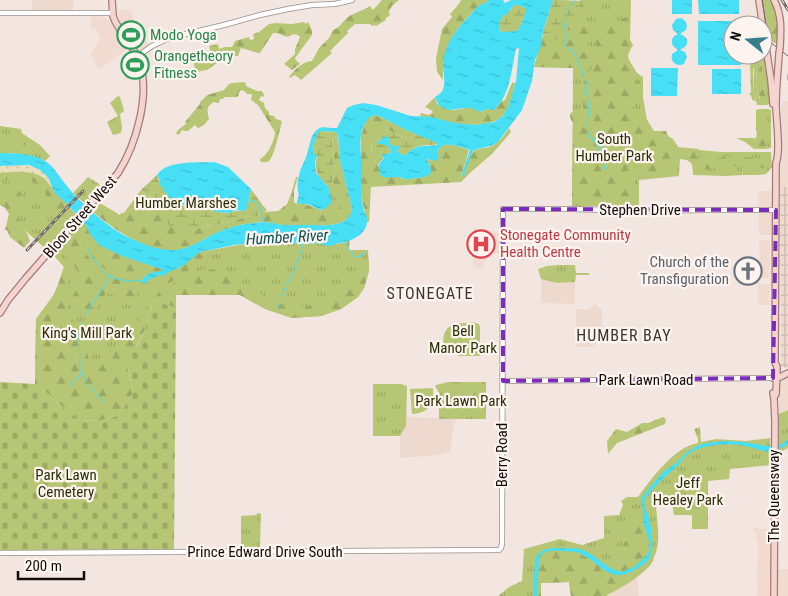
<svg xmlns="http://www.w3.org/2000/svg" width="788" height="596" font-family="'Roboto Condensed',sans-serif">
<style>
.commercial{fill:#f1dacf}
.industrial{fill:url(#industrial-grid)}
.built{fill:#edd9ce}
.grass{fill:url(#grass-tufts)}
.forest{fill:url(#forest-firs)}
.wetland{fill:url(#wetland-marsh)}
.sand{fill:url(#sand-dots)}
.cemetery{fill:url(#cemetery-stones)}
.garden{fill:#b7c675}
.water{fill:url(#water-ripples);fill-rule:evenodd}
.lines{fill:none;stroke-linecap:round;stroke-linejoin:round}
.stream{stroke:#46dff6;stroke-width:1}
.secondary-casing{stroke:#988d87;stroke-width:6}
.primary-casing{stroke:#a17c77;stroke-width:8}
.secondary{stroke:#fff;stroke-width:4.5}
.primary{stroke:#f5d4d0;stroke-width:5.5}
.tram{stroke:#746c68;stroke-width:1}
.rail-casing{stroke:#746c68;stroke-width:3}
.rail{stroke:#fef4ef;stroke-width:1;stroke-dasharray:4;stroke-linecap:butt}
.primary-bridge-casing{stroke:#a17c77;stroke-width:8;stroke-linecap:butt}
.primary-bridge{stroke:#f5d4d0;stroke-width:5.5}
.marked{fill:none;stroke:#7b2cbf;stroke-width:4;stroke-dasharray:10 6;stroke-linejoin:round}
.labels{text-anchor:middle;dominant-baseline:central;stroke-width:4.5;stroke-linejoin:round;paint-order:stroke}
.leisure-label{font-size:15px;fill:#27864d;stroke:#fef4ef;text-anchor:start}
.park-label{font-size:15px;fill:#2a3005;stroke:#fef4ef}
.street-label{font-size:15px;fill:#110d0b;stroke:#fef4ef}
.health-label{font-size:15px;fill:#be3a42;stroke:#fef4ef;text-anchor:start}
.worship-label{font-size:15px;fill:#5b616d;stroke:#fef4ef;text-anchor:end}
.water-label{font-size:16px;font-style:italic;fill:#0e5059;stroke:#fef4ef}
.neighbourhood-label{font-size:16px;letter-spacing:1px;fill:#3d342f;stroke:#fef4ef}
</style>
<defs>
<pattern id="industrial-grid" width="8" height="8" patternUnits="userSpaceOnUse" patternTransform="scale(1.25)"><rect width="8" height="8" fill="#edd9ce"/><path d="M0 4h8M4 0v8" fill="none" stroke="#cab9b0"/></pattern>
<pattern id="grass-tufts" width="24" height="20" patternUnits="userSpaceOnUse" patternTransform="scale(1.25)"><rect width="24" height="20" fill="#b7c675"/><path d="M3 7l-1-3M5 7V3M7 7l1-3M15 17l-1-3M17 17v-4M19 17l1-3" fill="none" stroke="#9ca964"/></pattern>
<pattern id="forest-firs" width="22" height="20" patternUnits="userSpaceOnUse" patternTransform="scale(1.25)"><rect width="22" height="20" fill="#b7c675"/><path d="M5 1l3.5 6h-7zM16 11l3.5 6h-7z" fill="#9ca964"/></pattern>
<pattern id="wetland-marsh" width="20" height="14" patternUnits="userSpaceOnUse" patternTransform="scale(1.25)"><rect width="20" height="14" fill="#b7c675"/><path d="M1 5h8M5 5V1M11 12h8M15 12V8" fill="none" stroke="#9ca964"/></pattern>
<pattern id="sand-dots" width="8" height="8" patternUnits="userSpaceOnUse" patternTransform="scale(1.25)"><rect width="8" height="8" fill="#e9e0bb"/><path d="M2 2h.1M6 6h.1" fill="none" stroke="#c7bf9f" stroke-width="1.8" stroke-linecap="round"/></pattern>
<pattern id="cemetery-stones" width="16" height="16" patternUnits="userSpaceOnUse" patternTransform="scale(1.25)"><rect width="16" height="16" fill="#b7c675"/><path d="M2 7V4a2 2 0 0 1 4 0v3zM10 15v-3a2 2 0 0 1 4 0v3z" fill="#9ca964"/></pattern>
<pattern id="water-ripples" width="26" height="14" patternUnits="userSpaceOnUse" patternTransform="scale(1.25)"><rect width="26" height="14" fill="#46dff6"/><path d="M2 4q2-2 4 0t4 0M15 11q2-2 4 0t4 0" fill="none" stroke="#3cbed2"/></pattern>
</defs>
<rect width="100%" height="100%" fill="#f3e6e0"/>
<g class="commercial">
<path d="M117,10H131L132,16L135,23L143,34L142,35L149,45L140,51L120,22Z"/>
<path d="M100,16L111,22L128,48L99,69L94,62L95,60L90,55L100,39L96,29H91V17Z"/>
<path d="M784,101H788V187H780L781,103Z"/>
<path d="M758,191H772V235H759Z"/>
<path d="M488,231L499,232V253L492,254L488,256L482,269L473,266L474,237L475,234L477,232Z"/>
<path d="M759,240H770V277L767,278H760Z"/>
<path d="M758,282H760L761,284H770L769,305H758Z"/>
<path d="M788,377V410L779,414V382Z"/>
<path d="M753,528H758V529H771V596H757L758,541H756V533H753Z"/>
<rect x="778" y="569" width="10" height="27"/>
</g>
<path class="industrial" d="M780,187H788V368L781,367Z"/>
<g class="built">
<rect x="32" y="0" width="41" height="10"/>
<path d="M541,279L557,283L575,282V304L541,303Z"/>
<path d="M595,304L602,310V333L600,338L592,347H576V309H589Z"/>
<path d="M406,417L457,419L454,424L450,452L438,455L400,458V435L406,426Z"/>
<path d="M637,577L639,596H605L611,592Z"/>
</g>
<g class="grass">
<path d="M553,0C561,0 576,2 582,0H631L630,40L633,45C631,47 629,49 628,52C625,62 636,73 643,77V97L647,120L654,133L677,148L721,152H771L772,167L766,174L759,175V167L742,166L743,175L726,176L693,175L692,161L680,159L679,176L639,180V206H572L573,68L534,67Z"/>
<path d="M763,41L770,101L769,104L766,105H757L756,101L752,100V98L757,99L754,94V68L756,69L757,91L760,99L764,91L765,85L763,80V73L760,55H763Z"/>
<path d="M118,96L120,97L124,111L120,114L122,127L121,133L113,135L107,122L118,116L110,103Z"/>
<path d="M760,109H768L771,110V148L765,149L767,143L769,132L764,130L757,140L753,138H756L757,132L756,130V110Z"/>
<path d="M0,126L21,129L22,133L40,145L50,156L45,161C31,154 15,153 0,153Z"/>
<path d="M0,166L40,170L71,209L85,224L91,235L200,252L255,242L301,244L310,243L334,244L343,243L350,240L349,250H368L369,271L364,288L358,297L341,309L321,316L292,318L265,309L240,295H176V308L154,300L127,364L48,394L35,384L36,319L53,296L58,285L64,267L56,258L30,235L9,214L5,208L0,205Z"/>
<path d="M88,177L99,184L101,188L86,205L73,193Z"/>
<path d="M559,265H575L576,273H589V275H576L575,282L557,283L541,279L538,269L547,266Z"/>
<path d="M473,322L479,324L480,327V356H458L456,354L445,350C442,342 442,329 453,325C459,322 467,324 473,322Z"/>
<path d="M448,382H486V419H439V393L435,386L436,385Z"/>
<path d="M373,384H401L407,386L406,426L400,436H373Z"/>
<path d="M788,410V448L779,453V414Z"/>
<path d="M700,427L701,442L716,439L746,441L770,438L771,465L730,469L729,479L708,481V529H692V515H674L672,504L659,505L656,507C657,519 659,531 658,542C656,571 628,582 606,595L608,596H571L569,582L541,583V596H498L509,587L522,581L524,549L560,539L582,545L604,538V516L619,515L623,505L621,501L627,497H638C652,478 674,447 698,443V439L694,429Z"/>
<path d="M258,513L261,514L260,548H241V516L256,515Z"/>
</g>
<g class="forest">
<path d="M382,0H399C394,4 391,6 389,12L390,15L385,19L386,20L376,26L374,25L372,26L370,24H355L347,31L348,33L330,51L332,53L301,80L295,75L290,78L289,77C294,70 303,61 312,61L319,48L329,38L333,30C340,28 343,21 348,17C355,12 363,11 370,6L373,10Z"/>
<path d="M461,0H488L486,3C479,4 476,9 471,14C457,27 445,45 443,65C443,70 443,75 443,80L437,72L436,58L442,29L452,17L450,14C454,9 459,5 461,0Z"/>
<path d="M763,0H772L779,17L778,46L771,40L769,37Z"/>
<path d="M579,9L584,25L589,27H593L594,28C592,34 594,38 587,39L586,42L592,51C591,62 589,70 583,78H580L574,64H573V68L534,67L543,36L547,41L559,38L563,33L571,30Z"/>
<path d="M630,16V40L633,45C622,62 633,60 637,75C639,83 638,92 638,100L632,109L647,120L654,131H666L668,136L673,139L678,147L699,149L700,162L725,157L765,158L768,163L765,167L759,168V175H743L742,165L701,170L696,173L691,163L680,155L672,156L669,177H644L637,178L634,205L617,204L616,201L617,198L615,194L608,192L604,193L603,199L598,204C589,204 587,204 583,196L572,198L573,123C571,119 568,116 572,112L580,114L584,110L582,100L583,84L593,66L597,33L607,25Z"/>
<path d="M304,22L306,24L308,22L309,23L312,31V35L295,58V59L300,64L292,70L284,64L295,54V49L300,37L298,35L293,34L290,36C285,38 283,35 278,33H273L260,53H258L245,49L241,48L238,56H232V58H220L217,60V63L207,70L196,72L193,62L189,64L181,58V56L190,55L191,57L196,56L197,59L202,57V56L211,53L209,46L218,44L219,49L225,47H232L235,41L249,37L250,40L254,39L253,34L259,32L269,24L276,23L292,24Z"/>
<path d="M754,55H760L763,73V80L765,85L764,91L767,101L762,102L757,91L756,69L754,68L753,70L754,94L758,99L752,98L749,93H751L750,65L754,60Z"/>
<path d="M513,82L515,84C512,93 511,104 505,113C496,127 468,126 454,123C442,121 432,116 420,117L421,113L429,115L433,112L431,110L425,107L435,97L437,104C440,105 444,108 448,109C459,113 467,103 480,112L486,109L494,110L502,101L505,100L511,85Z"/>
<path d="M232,83L245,82L246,86L257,91H262L264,95L263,97L261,96L259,100L264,103L265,108L269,112V115L274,116L276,119L282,121C280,129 274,157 269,161C267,163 264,162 261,162L260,160V159C268,155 275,140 275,132L258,105L251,100L252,94H247L244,91L241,90L239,92L238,97H225L223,99H220L219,103H217L214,102C206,106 207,111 209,119L204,125L198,128L195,125L188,131H184L183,130L181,131L180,134L178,135L176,133L178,130L186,124L185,122L200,104V102L207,95L224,90L229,84Z"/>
<path d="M376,115L416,134L411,139H407L386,129C373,137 367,145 375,160C377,166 377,162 379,168C380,170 380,173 381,176C386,176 392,176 397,176C400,177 402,179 404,179C408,180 413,178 416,178C427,177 435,176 428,162L429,159L435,160L437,151L444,144L457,146L469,150L462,174L464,177L463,175C465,170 470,156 473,152C477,147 487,149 492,146C500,142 505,134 509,128L511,132L492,154L471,172L461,182L371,187L369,222H367L361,195V135L366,120L370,117Z"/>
<path d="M764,123H766C771,132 769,140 765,149H754L745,142L736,138H753L757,140L758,137L759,130H764Z"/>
<path d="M332,137H335L338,139L340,160L352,209C349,228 325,225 310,225C302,225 293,225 284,225C276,225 269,222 261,222C247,223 230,227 217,233C202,239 188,251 171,250C141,249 116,230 94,213L100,203C107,208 113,210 120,215L121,213H124L141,190L159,206L162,214L194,230L205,226L221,224L250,216H258L264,212L278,211L287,204L291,194L296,177H298L294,190V203L305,204L323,211H328L336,186L332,181L335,172Z"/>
<path d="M10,171L33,174L43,178L56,194L67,204C59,213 60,208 51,210C49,211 47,212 45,213L43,210L48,204C46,187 37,181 21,178L16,182L9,183V180L0,175V173Z"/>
<path d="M11,188H15L20,192V204L18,208L19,220L28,235L29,239L30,241L24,248L10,237L7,230H5L9,214L5,206L2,203H0V196L1,191Z"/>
<path d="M81,223L83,225L85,224L91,235L111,250L135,261L160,267L162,270V271C150,272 141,281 128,279C121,278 111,275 106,270C98,264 91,247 82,244L85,250V252L91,260L100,275L125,281L137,283C139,288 138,295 134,299L106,293L89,320C81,315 70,307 73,295C74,292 76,292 77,289C79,284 79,278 78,273C76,265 64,256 59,248Z"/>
<path d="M202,252L203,259L202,261L179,277L155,291L145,301L138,299L141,282L145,284C148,280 152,277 157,276C160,275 163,276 165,275C168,273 172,271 176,270C186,265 192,256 202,252Z"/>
<path d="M369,260V271L364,288L358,297L341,309L321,316L292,318L265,309L240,295H176V308L154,300L145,330L127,364L133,393L125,406L117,416L98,421L81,420L75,417L59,404L48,394L35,384L36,319L53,296L58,285L64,267L67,270L68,275L70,277L66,297L67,305L73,321L85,324L86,326L88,357L90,364L93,361L103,362L108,364L111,361L118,345L122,340L133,332L150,300L156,296L160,291C170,285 198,268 209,269C221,270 234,277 243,284C246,287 250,287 253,289C272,302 283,308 307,306C314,306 323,305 329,302C347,292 353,272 369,260Z"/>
<path d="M663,417L666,419L665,424L617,443L608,454L607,441L616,429L627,432L642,423H648Z"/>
<path d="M642,516C645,526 652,540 649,550C647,559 630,571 622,572C618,572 617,571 614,570L613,564L637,521Z"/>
<path d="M551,551C559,551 571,550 578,553C598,560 612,585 635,570C641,566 646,563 650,557L654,559C650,571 618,591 606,595C601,596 592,596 586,596L591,586L590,583H587L582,588L578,596H571L569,582L541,583V596H537L539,583H541C538,573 537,564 541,554Z"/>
</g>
<g class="wetland">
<path d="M553,0C560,0 568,0 575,1C581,2 587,0 593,0L591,3L579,9L571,30C568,31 566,31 563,33C556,38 558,42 547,41L543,36V32Z"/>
<path d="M514,5H518L525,8C526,15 521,25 517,31L502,33L499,27L501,17L507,14Z"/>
<path d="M386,129L407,139H411L416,134L434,141L438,144C432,146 426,144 420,146C414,147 410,151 405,155C401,155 399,153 397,150L398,149L396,146L394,147C390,145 386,141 382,139L378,142L389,146L391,152L388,154L381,155L384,157L379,163L378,165C369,153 368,134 386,129Z"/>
<path d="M321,131L336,132L338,135V139L335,137L332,138L335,172L332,181C341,190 347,203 334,212L323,211L320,209H323L327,185C318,178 313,169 317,157L313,153L314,144L318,132Z"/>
<path d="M157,175C162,190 172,204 189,207C194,207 200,206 205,208C212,210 220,213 228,213C234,212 237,210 244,211L247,208L251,189L264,207L267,210L258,216H250L221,224L205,226L194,230H177L169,225L162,214L159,206L141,190Z"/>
</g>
<path class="sand" d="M16,165C34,165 48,169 53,189C50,186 48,182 45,179C35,170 13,171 0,173V166H7Z"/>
<path class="cemetery" d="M154,300L176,308L174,549L0,550V382L35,384L48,394L59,404L75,417L81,420L98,421L117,416L125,406L133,393L127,364L134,348L137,346L145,330Z"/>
<g class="garden">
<path d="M0,138L22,140V146L29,147V153L17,152V146L10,145L9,150L0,149Z"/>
<path d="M433,388C433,392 434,398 433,401C430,410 420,414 412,414L410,389Z"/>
<path d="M442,390H473L472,412L441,411Z"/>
</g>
<g class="water">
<path d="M488,0H503L505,3L511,0H553L543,31L541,46L535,60L532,81L522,110L498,142L491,146L477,149L473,151L465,171L464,178L462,174L470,150C464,148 449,143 444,145C443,145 438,150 437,151L439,156L436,161L428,159V162C436,176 427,177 416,178C412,178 408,180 404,179C397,177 404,177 396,177C390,177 387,179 381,176C377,167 378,164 384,158L381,154H388L391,152C390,145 384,144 378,144V142L382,139L383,136L389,138V143C393,147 394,146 399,146L400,148L397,150C399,153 401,155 405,155C419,143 421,147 437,145V143L404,129L379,116L376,115L370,117C355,131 362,155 362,173C362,180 361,188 361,196C362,201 363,207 364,211C366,216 366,213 367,218C369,236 348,243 334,244L333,246L322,245V243L301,244L262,242L234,245L200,252L184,265L175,270L170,271L163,276L158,275L156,277L150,279L144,284L142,282L143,278L150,273L162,271L161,269L122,256L99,245L91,235L85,224L67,204L56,194L53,189L48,177L40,170L29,165L0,166V153C14,153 32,153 45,161C54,166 60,178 67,186C80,203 109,228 128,237C142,244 159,251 175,250C189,249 202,240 214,234C226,228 241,224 254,223C260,222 267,222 273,223C277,224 280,225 284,225C293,225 302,225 311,225C325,225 349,228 352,209L340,160L338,135L336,132L324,131L318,132L314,144L313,153L317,156L315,162L316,173L329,188L332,202C320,216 319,207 306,204C303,204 300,204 297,203V201L299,195C297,190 297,182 299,176C300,168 305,162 307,154C310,146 310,134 318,129C323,125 331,129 337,128L347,108L354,105L363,103L376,105L411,116L431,117L455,123L475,125L494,122L503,116L509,105L516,81L519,48L516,49C511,70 511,94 494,110L486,109L480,112L471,108H464L449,110L439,106L435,97C438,95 442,93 443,89C446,82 443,72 443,65C444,45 457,28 471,14C476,9 478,4 486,3ZM514,5H518L525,8C526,15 521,25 517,31L501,32L499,27L501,19L502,17L507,14Z"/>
<rect x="672" y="0" width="20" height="14"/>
<path d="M698,0H739V14H699Z"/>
<path d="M681,18C686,20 688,25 686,30L680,34C686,36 689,40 686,46L680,50L685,52L687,57L684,64C676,67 670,62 672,54L678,50L673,46C670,40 673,36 678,34L673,30L672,25L676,19Z"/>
<path d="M698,21H741V25H733V55H741V65H698Z"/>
<path d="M651,68H678L677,96H651Z"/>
<rect x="712" y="69" width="29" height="25"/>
<path d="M214,162L228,167L251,189L247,208L244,211L237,210L229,213L216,212L205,207H189L177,202L169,197L164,191L163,188L160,185V181L157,175C166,160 198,163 214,162Z"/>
<path d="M788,439V444C783,447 776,451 770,452C764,452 748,446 740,445C724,443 701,445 688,454C683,458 680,464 675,468C664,477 654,487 645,498C644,501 644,506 645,509C646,511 648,513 648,515C651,527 656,551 648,560C645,564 640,566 636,569C609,586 601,562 579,553C574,551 568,552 564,551C556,550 548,550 541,554L539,560L537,596H533L535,559C540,548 551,548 561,548C570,549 577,547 585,551C596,556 605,567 618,571L621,572L634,567L648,554L650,549V544L643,522V510L641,503L642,497L662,473L676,463L687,452L699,445L707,443L724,441L744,442L767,446H774L782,444Z"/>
</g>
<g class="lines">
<g class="stream">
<path d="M575,0C568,11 563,7 566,21L564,25L566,33V40L563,42L568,48L573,51L584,76"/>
<path d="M585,78L586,80V88L589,109L587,124L588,133L601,151L605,170"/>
<path d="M592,138L601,145L607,153L610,154L624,155L628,158L634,160L637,163"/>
<path d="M249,201H254L257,203L261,209V213L263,222"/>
<path d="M346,242L348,248L354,256L358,257L365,253"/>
<path d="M88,249C92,256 99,268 105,273C114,281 132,282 144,280"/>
<path d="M298,260L303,244"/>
<path d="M281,298L283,294L286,285L292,275L297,262"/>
<path d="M278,308V304"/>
<path d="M85,315C93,302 103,290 109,276"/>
<path d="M80,323L79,335L80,370L85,381"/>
<path d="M87,384L104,402"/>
<path d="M68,386L81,374"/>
</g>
<g class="secondary-casing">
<g id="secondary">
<path d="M0,13H113"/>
<path d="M138,56L152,46L169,38L224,25L260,15L288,9L312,5L335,4L352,0"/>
<path d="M503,381L773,378"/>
<path d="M0,553L499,550L501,548L502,544L503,209H571L647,211L704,210H776"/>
</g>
</g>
<g class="primary-casing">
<g id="primary">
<path d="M759,0L771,80L773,104"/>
<path d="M774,0C782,15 781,30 780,47"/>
<path d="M0,313L8,300L26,278L118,173C136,145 151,94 139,61C134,46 122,35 115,21L113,16L112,0"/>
<path d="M773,378L780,377L788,373"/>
<path d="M773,393L774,399L775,421L774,596"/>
<path d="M774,397L776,394L777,367L775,362L776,163C781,150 776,120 776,105C776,88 778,71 779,54"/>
</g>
</g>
<use href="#secondary" class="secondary"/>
<use href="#primary" class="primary"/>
<g class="tram">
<path d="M762,0L768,38L770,42L788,56"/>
<path d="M788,75V80"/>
</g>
<g class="rail-casing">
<g id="rail">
<path d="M782,0L788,10"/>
<path d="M27,250L83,191"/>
</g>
</g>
<use href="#rail" class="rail"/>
<g class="primary-bridge-casing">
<path id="primary-bridge" d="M779,54L780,47"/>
</g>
<use href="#primary-bridge" class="primary-bridge"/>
</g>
<path class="marked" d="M503,209L776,210L773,378L503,381Z"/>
<defs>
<g id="stadium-ring" transform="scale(1.4375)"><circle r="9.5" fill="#fef4ef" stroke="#2e9e5b" stroke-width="1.5"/><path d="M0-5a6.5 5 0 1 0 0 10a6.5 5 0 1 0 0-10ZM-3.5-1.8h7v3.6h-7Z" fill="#2e9e5b"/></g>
<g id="hospital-ring" transform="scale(1.4375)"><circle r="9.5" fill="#fef4ef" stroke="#e0444e" stroke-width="1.5"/><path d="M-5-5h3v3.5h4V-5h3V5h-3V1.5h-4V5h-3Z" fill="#e0444e"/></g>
<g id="church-ring" transform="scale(1.4375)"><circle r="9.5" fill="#fef4ef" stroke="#6b7280" stroke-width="1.5"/><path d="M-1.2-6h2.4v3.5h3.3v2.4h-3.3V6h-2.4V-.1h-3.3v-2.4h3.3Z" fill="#6b7280"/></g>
</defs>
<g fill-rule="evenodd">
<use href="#stadium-ring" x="131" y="35"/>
<use href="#stadium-ring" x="135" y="65"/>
<use href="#hospital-ring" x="481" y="244"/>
<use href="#church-ring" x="748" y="271"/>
</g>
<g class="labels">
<g class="leisure-label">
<text x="150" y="35">Modo Yoga</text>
<text x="154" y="56">Orangetheory<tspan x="154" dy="17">Fitness</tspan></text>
</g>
<g class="park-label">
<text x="614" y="139">South<tspan x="614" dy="17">Humber Park</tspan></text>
<text x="186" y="203">Humber Marshes</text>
<text x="463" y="331">Bell<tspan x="463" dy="17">Manor Park</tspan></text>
<text x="87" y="333">King's Mill Park</text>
<text x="461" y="401">Park Lawn Park</text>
<text x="66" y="475">Park Lawn<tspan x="66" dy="17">Cemetery</tspan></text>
<text x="688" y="483">Jeff<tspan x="688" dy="17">Healey Park</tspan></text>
</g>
<g class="street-label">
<text x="640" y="210">Stephen Drive</text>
<text transform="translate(80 217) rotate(-49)">Bloor Street West</text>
<text x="646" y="380">Park Lawn Road</text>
<text transform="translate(502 455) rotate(-90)">Berry Road</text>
<text transform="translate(774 496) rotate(-90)">The Queensway</text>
<text x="265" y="552">Prince Edward Drive South</text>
</g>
<g class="health-label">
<text x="500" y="235">Stonegate Community<tspan x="500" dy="17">Health Centre</tspan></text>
</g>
<g class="worship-label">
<text x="729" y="262">Church of the<tspan x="729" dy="17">Transfiguration</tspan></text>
</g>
<g class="water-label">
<text transform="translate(287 237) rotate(-3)">Humber River</text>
</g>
<g class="neighbourhood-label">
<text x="430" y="293">STONEGATE</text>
<text x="624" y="335">HUMBER BAY</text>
</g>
</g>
<g transform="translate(748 40) rotate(287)"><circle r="24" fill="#fef4ef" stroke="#9f9894"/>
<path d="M0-4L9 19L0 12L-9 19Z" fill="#387d8b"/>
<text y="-8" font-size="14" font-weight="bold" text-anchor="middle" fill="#110d0b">N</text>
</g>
<path d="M18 571v8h66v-8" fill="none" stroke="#110d0b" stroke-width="2.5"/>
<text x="25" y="571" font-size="15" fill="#110d0b" stroke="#fef4ef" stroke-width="4" paint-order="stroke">200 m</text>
</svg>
